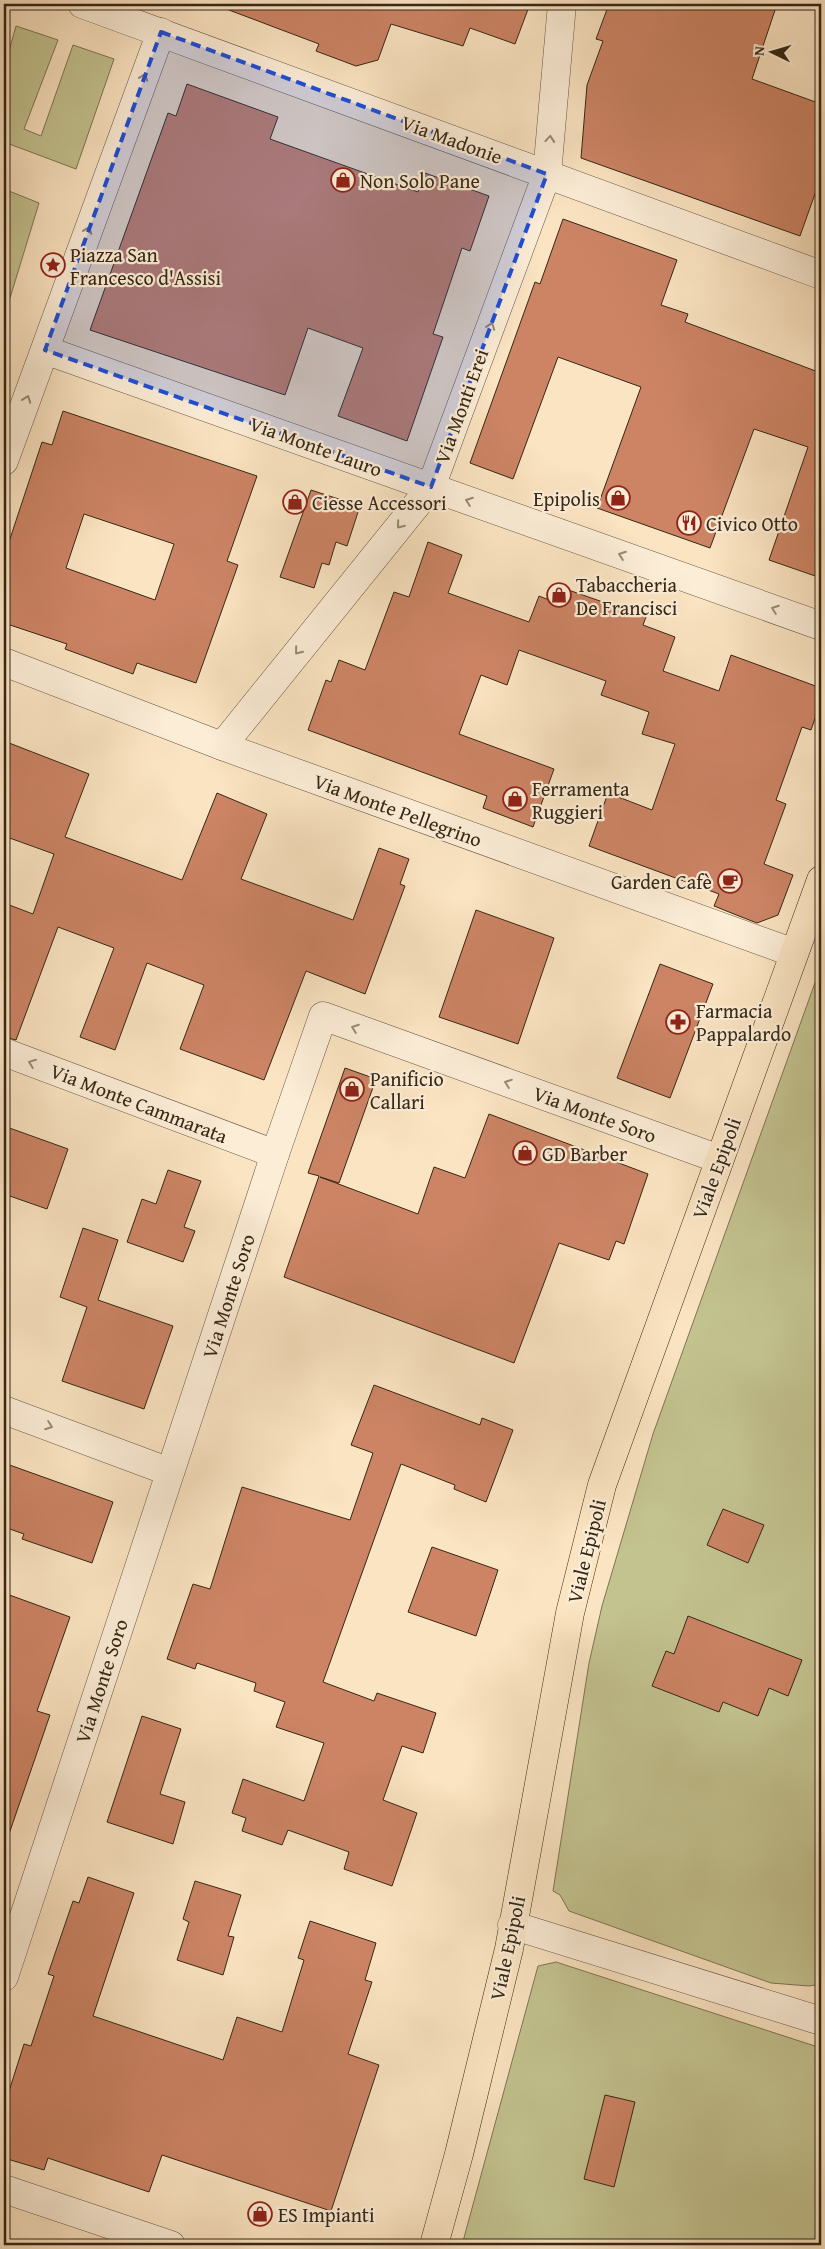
<svg xmlns="http://www.w3.org/2000/svg" width="825" height="2249" font-family="'Gentium Book Plus',serif">
<style>
.green{fill:#c3c390;stroke:#7c7552}
.building{fill:#cc8465;stroke:#352715;fill-rule:evenodd}
.lines{fill:none;stroke-linecap:round;stroke-linejoin:round}
.minor-casing{stroke:#665640;stroke-width:29}
.major-casing{stroke:#352715;stroke-width:29}
.minor{stroke:#fcedd7;stroke-width:28}
.major{stroke:#fbe4c2;stroke-width:28}
.oneway{stroke:#988a76}
.marked{fill:#1d4ed8;fill-opacity:0.2;stroke:#1d4ed8;stroke-width:4;stroke-dasharray:10 6;stroke-linejoin:round}
.labels{text-anchor:middle;dominant-baseline:central;stroke-width:4.5;stroke-linejoin:round;paint-order:stroke}
.street-label{font-size:20px;fill:#352715;stroke:#fcedd7}
.poi-label{font-size:20px;fill:#352715;stroke:#fcedd7;text-anchor:start}
</style>
<rect width="100%" height="100%" fill="#fbe4c2"/>
<filter id="stains"><feTurbulence type="fractalNoise" baseFrequency=".004" numOctaves="4"/><feColorMatrix values="0 0 0 0 .2 0 0 0 0 .09 0 0 0 0 .02 0 0 0 .5 -.17"/></filter>
<radialGradient id="worn" r=".72"><stop offset=".6" stop-color="#630" stop-opacity="0"/><stop offset="1" stop-color="#630" stop-opacity=".3"/></radialGradient>
<g class="green">
<path d="M16,26L58,40L24,129L41,136L73,45L114,59L76,169L4,142V69Z"/>
<path d="M4,189L39,203L10,298L4,295Z"/>
<path d="M821,966V1984L809,1986L771,1983L569,1911L560,1895L553,1891L589,1663L602,1606L653,1434Z"/>
<path d="M556,1962L821,2048V2245H462L538,1966Z"/>
</g>
<g class="building">
<path d="M221,4H530L515,44L470,28L463,46L391,24L378,60L356,66L316,51L319,44L221,7Z"/>
<path d="M609,4H777L752,79L821,104V177L800,236L581,158L587,85L603,41L596,39Z"/>
<path d="M187,84L278,117L270,139L418,192L425,173L489,196L470,251L462,248L433,334L443,337L407,441L338,416L363,348L308,328L285,395L90,330L168,113L176,116Z"/>
<path d="M563,219L677,260L661,305L688,314L685,322L821,373V578L769,560L808,447L754,429L710,548L597,508L641,387L558,357L513,479L470,463L535,282L540,284Z"/>
<path d="M63,411L257,476L227,561L238,565L196,683L137,663L133,674L65,649L67,644L4,623V557L42,442L52,445ZM84,514L174,544L155,600L66,568Z"/>
<path d="M311,490L360,506L347,546L336,542L329,565L322,563L314,588L280,577Z"/>
<path d="M428,542L462,555L448,593L529,622L539,596L549,600L554,585L646,617L643,625L675,637L663,671L719,691L731,655L821,688V701L811,730L802,727L776,800L786,804L764,864L793,875L778,915L757,923L739,916L714,906L719,894L589,846L608,793L652,810L675,744L642,734L649,712L601,695L606,681L519,650L507,685L481,675L459,734L554,769L533,827L483,808L487,796L308,730L326,680L331,682L339,660L365,670L394,592L409,597Z"/>
<path d="M4,741L89,774L65,837L182,880L217,793L267,814L241,879L353,920L379,848L409,859L400,884L405,886L365,994L306,971L264,1080L180,1049L204,985L147,963L115,1050L80,1037L114,948L58,927L16,1040L4,1037V903L33,914L54,854L4,836Z"/>
<path d="M476,910L554,938L518,1044L439,1017Z"/>
<path d="M660,964L713,984L670,1098L617,1078Z"/>
<path d="M345,1068L376,1079L339,1183L320,1177L418,1214L434,1167L465,1178L489,1114L648,1174L624,1244L616,1241L609,1260L559,1243L514,1363L284,1277L319,1176L308,1173Z"/>
<path d="M4,1126L68,1149L47,1209L4,1194Z"/>
<path d="M168,1170L201,1181L184,1227L195,1231L183,1262L127,1242L142,1199L156,1204Z"/>
<path d="M83,1228L118,1240L98,1300L173,1326L144,1409L62,1381L87,1307L60,1297Z"/>
<path d="M374,1385L480,1425L482,1418L513,1430L486,1502L454,1489L455,1485L401,1464L323,1682L374,1701L377,1693L436,1713L423,1753L402,1746L383,1800L417,1813L392,1886L344,1869L349,1852L288,1830L282,1845L242,1831L246,1818L232,1813L243,1779L304,1801L324,1743L276,1727L285,1702L254,1691L256,1683L197,1663L195,1669L167,1659L193,1584L210,1589L242,1487L350,1520L373,1453L351,1445Z"/>
<path d="M4,1463L113,1502L92,1563L22,1539L24,1534L4,1527Z"/>
<path d="M723,1509L764,1525L748,1563L707,1545Z"/>
<path d="M432,1547L498,1570L476,1636L408,1612Z"/>
<path d="M4,1593L70,1617L37,1711L50,1715L9,1834L4,1833Z"/>
<path d="M688,1616L802,1660L788,1696L769,1688L758,1716L723,1702L719,1712L652,1686L666,1651L674,1654Z"/>
<path d="M142,1716L181,1729L160,1794L185,1802L173,1844L107,1822Z"/>
<path d="M88,1877L134,1893L93,2016L223,2060L237,2017L282,2032L304,1960L298,1958L310,1921L376,1943L365,1980L372,1982L348,2054L379,2065L331,2211L162,2155L149,2192L48,2158L44,2170L4,2158V2107L24,2044L31,2046L54,1976L48,1974L73,1901L79,1903Z"/>
<path d="M195,1881L241,1895L228,1936L234,1937L223,1975L177,1960L189,1922L183,1919Z"/>
<path d="M605,2095L635,2102L614,2187L584,2179Z"/>
</g>
<g class="lines">
<g class="minor-casing">
<g id="minor">
<path d="M82,4L821,275"/>
<path d="M45,350L821,626"/>
<path d="M4,461L161,32"/>
<path d="M4,662L222,746L794,953"/>
<path d="M222,746L431,487L547,174L562,4"/>
<path d="M4,1052L275,1154"/>
<path d="M4,1410L170,1472"/>
<path d="M512,1925L821,2021"/>
<path d="M4,1977L275,1154L323,1016L719,1159"/>
<path d="M4,2189L171,2245"/>
</g>
</g>
<g class="major-casing">
<path id="major" d="M434,2245L459,2154L509,1949L570,1613L602,1485L821,880"/>
</g>
<use href="#minor" class="minor"/>
<use href="#major" class="major"/>
</g>
<defs><path id="oneway-chevron" d="M-2-3.5L2.5 0L-2 3.5" fill="none" stroke-width="1.6" stroke-linecap="round" stroke-linejoin="round" transform="scale(1.25)"/></defs>
<g class="oneway">
<use href="#oneway-chevron" transform="translate(144 77) rotate(-70)"/>
<use href="#oneway-chevron" transform="translate(550 139) rotate(-85)"/>
<use href="#oneway-chevron" transform="translate(88 230) rotate(-70)"/>
<use href="#oneway-chevron" transform="translate(491 326) rotate(-70)"/>
<use href="#oneway-chevron" transform="translate(27 399) rotate(-70)"/>
<use href="#oneway-chevron" transform="translate(469 501) rotate(-160)"/>
<use href="#oneway-chevron" transform="translate(400 525) rotate(129)"/>
<use href="#oneway-chevron" transform="translate(622 555) rotate(-160)"/>
<use href="#oneway-chevron" transform="translate(775 609) rotate(-160)"/>
<use href="#oneway-chevron" transform="translate(298 651) rotate(129)"/>
<use href="#oneway-chevron" transform="translate(355 1028) rotate(-160)"/>
<use href="#oneway-chevron" transform="translate(32 1063) rotate(-159)"/>
<use href="#oneway-chevron" transform="translate(508 1083) rotate(-160)"/>
<use href="#oneway-chevron" transform="translate(49 1426) rotate(20)"/>
</g>
<path class="marked" d="M161,32L547,174L431,487L45,350Z"/>
<defs>
<g id="shop-ring" transform="scale(1.25)"><circle r="9.5" fill="#fcedd7" stroke="#8f2418" stroke-width="1.5"/><path d="M-5-2.5h2.3a2.7 3.5 0 0 1 5.4 0H5L5.5 6h-11ZM-1.5-2.5h3a1.5 2.3 0 0 0-3 0Z" fill="#8f2418"/></g>
<g id="sight-ring" transform="scale(1.25)"><circle r="9.5" fill="#fcedd7" stroke="#8f2418" stroke-width="1.5"/><path d="M0-6L1.8-2.2L6-1.7L2.9 1.2L3.7 5.4L0 3.3L-3.7 5.4L-2.9 1.2L-6-1.7L-1.8-2.2Z" fill="#8f2418"/></g>
<g id="restaurant-ring" transform="scale(1.25)"><circle r="9.5" fill="#fcedd7" stroke="#8f2418" stroke-width="1.5"/><path d="M-5-6h1v4h1v-4h1v4h1v-4h1v5L-1.5 .5V6h-2V.5L-5-1ZM5-6V6H3V1.5H1.5Q1.5-4 5-6Z" fill="#8f2418"/></g>
<g id="cafe-ring" transform="scale(1.25)"><circle r="9.5" fill="#fcedd7" stroke="#8f2418" stroke-width="1.5"/><path d="M-5.5-4.5H6V0H3Q3 3.5 0 3.5H-2.5Q-5.5 3.5-5.5 0ZM3-3.2v2h1.7v-2ZM-6 4.5H4V6H-6Z" fill="#8f2418"/></g>
<g id="pharmacy-ring" transform="scale(1.25)"><circle r="9.5" fill="#fcedd7" stroke="#8f2418" stroke-width="1.5"/><path d="M-2-6h4v4h4v4h-4v4h-4v-4h-4v-4h4Z" fill="#8f2418"/></g>
</defs>
<g fill-rule="evenodd">
<use href="#shop-ring" x="343" y="180"/>
<use href="#sight-ring" x="53" y="265"/>
<use href="#shop-ring" x="618" y="498"/>
<use href="#shop-ring" x="295" y="502"/>
<use href="#restaurant-ring" x="689" y="523"/>
<use href="#shop-ring" x="559" y="595"/>
<use href="#shop-ring" x="515" y="799"/>
<use href="#cafe-ring" x="730" y="881"/>
<use href="#pharmacy-ring" x="678" y="1022"/>
<use href="#shop-ring" x="352" y="1089"/>
<use href="#shop-ring" x="525" y="1153"/>
<use href="#shop-ring" x="260" y="2214"/>
</g>
<g class="labels">
<g class="street-label">
<text transform="translate(452 139) rotate(20)">Via Madonie</text>
<text transform="translate(461 406) rotate(-70)">Via Monti Erei</text>
<text transform="translate(316 446) rotate(20)">Via Monte Lauro</text>
<text transform="translate(398 810) rotate(20)">Via Monte Pellegrino</text>
<text transform="translate(139 1103) rotate(21)">Via Monte Cammarata</text>
<text transform="translate(595 1114) rotate(20)">Via Monte Soro</text>
<text transform="translate(716 1168) rotate(-70)">Viale Epipoli</text>
<text transform="translate(228 1296) rotate(-72)">Via Monte Soro</text>
<text transform="translate(586 1551) rotate(-76)">Viale Epipoli</text>
<text transform="translate(101 1681) rotate(-72)">Via Monte Soro</text>
<text transform="translate(507 1948) rotate(-78)">Viale Epipoli</text>
</g>
<g class="poi-label">
<text x="360" y="180">Non Solo Pane</text>
<text x="70" y="254">Piazza San<tspan x="70" dy="23">Francesco d'Assisi</tspan></text>
<text x="600" y="498" text-anchor="end">Epipolis</text>
<text x="312" y="502">Ciesse Accessori</text>
<text x="706" y="523">Civico Otto</text>
<text x="576" y="584">Tabaccheria<tspan x="576" dy="23">De Francisci</tspan></text>
<text x="532" y="788">Ferramenta<tspan x="532" dy="23">Ruggieri</tspan></text>
<text x="712" y="881" text-anchor="end">Garden Cafè</text>
<text x="696" y="1010">Farmacia<tspan x="696" dy="23">Pappalardo</tspan></text>
<text x="370" y="1078">Panificio<tspan x="370" dy="23">Callari</tspan></text>
<text x="542" y="1153">GD Barber</text>
<text x="278" y="2214">ES Impianti</text>
</g>
</g>
<rect width="825" height="2249" fill="none" stroke="#fbe4c2" stroke-width="20"/>
<rect x="5" y="5" width="815" height="2239" fill="none" stroke="#352715" stroke-width="2.5"/>
<rect x="10" y="10" width="805" height="2229" fill="none" stroke="#352715"/>
<g transform="translate(772 52) rotate(275)" stroke="#fcedd7" stroke-width="4" paint-order="stroke">
<path d="M0-4L9 19L0 12L-9 19Z" fill="#352715"/>
<text y="-8" font-size="14" font-weight="bold" text-anchor="middle" fill="#352715">N</text>
</g>
<rect width="100%" height="100%" filter="url(#stains)"/>
<rect width="100%" height="100%" fill="url(#worn)"/>
</svg>
